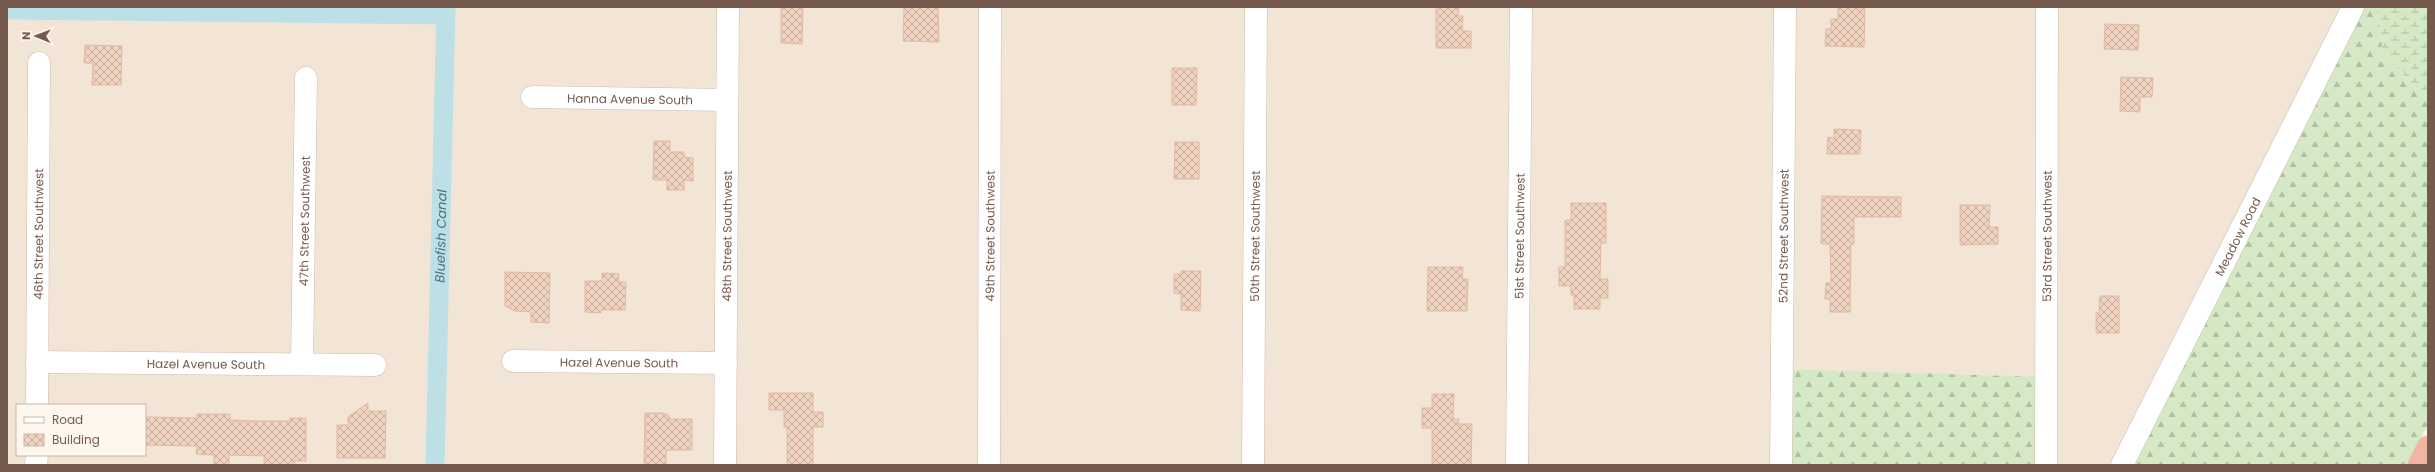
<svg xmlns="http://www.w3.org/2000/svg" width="2435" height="472" font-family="Poppins,sans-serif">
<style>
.residential{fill:#f3e5d6;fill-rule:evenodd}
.forest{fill:url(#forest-firs)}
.wetland{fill:url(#wetland-marsh)}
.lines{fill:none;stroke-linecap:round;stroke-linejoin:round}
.canal{stroke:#bce0e5;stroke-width:19}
.building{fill:url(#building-cross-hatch);stroke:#e2b8a1}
.minor-casing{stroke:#cdbbae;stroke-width:23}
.highway-casing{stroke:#d8d1cd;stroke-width:23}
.minor{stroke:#fff;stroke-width:22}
.highway{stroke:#f3b4a1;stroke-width:22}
.labels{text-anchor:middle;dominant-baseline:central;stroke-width:3.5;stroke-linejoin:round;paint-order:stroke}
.street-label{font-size:12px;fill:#755a4d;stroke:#fef7ee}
.water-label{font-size:13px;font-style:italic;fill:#437780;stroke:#fef7ee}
</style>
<defs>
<pattern id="forest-firs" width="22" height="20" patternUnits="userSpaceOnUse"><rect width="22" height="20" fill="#d5e9c6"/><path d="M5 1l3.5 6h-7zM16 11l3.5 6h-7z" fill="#b1c0a3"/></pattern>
<pattern id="wetland-marsh" width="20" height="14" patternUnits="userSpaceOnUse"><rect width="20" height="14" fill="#d5e9c6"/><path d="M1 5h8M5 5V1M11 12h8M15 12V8" fill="none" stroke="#b1c0a3"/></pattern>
<pattern id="building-cross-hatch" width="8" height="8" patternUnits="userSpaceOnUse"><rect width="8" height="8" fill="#f0d2c0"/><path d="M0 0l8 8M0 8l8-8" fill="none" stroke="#c7ad9e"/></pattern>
</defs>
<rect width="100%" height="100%" fill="#fcf3e8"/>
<path class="residential" d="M7,7H2351L2125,465H7ZM17,405H145V455H17Z"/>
<g class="forest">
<path d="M2351,7H2377C2378,22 2382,34 2382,49L2422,97L2428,101V424L2407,465H2125Z"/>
<path d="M1781,369L2045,377L2047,465H1781Z"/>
</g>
<path class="wetland" d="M2377,7H2428V101L2422,97L2382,49C2382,34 2378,22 2377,7Z"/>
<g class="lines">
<g class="canal">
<path d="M7,10L446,15"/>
<path id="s1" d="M435,465L446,7"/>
</g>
</g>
<g class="building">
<path d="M781,7H803L802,44L781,43Z"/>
<path d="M904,7H938L939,42L903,41Z"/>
<path d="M1436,7H1459L1458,16H1463L1462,31H1471V48H1436Z"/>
<path d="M1838,7L1865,8L1864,47L1825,46L1826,29H1831V19H1838Z"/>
<path d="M2105,24L2139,25L2138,50L2104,49Z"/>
<path d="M85,45L122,46L121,85H92L93,63H84Z"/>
<path d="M1172,68H1197L1196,105H1172Z"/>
<path d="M2121,77L2153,78L2152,97H2140V112L2120,111Z"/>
<path d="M1834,129L1861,130L1860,154H1827L1828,137L1834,138Z"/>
<path d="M654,141H670V152H684V157L693,158V181L684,180V190H667V180H653Z"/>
<path d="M1175,142H1199V179H1174Z"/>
<path d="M1822,196L1901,197V217H1854V244H1851L1850,312H1830V299H1825L1826,283H1831L1830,244H1821Z"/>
<path d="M1571,203H1606V243H1601L1600,279H1608V298H1600V309H1574V295H1571V286H1559V267H1565V220H1571Z"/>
<path d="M1960,205H1990L1989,227H1998V244L1960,245Z"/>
<path d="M1428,267H1463L1462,279H1468L1467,311H1427Z"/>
<path d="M1181,271H1201L1200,311L1181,310V294L1174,293V274H1181Z"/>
<path d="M505,272L550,273L549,323L531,322V312L515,311L505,306Z"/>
<path d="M602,273L619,274L618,282H626L625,310H601V313L585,312V281H602Z"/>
<path d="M2100,296H2119V333H2096V313H2099Z"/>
<path d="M769,393H813V412H823V427H813V465H787V427H784V410H769Z"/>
<path d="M1432,394H1454L1453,419H1459L1458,424H1472L1471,465H1432V428H1422V408H1432Z"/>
<path d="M368,403V411H386L385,458H337V425H348V417Z"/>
<path d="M645,413H662L669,415V419H692V450H668L666,451V465H644Z"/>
<path d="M197,414H230V420L255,421H290V418H306V461H295L294,465H264V456L229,455V465H214V455L196,454L197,446L145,445V417L197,418Z"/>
</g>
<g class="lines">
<g class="minor-casing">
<g id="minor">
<path id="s2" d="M532,97L727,100"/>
<path id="s3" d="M513,361L726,363"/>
<path id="s4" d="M37,362L375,365"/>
<path id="s5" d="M302,364L306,78"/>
<path id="s6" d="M37,405L39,63"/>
<path d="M36,465L37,455"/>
<path id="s7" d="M725,465L728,7"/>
<path id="s8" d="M989,465L990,7"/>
<path id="s9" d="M1253,465L1256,7"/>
<path id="s10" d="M1517,465L1521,7"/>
<path id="s11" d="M1781,465L1785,7"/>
<path id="s12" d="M2046,465L2047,7"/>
<path id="s13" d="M2122,465L2353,7"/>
</g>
</g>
<g class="highway-casing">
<path id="highway" d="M2419,465L2428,447"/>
</g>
<use href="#minor" class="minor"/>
<use href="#highway" class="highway"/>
</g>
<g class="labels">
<g class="street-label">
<text stroke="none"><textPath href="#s2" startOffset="98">Hanna Avenue South</textPath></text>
<text stroke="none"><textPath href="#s5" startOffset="143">47th Street Southwest</textPath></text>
<text stroke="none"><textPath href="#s6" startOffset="171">46th Street Southwest</textPath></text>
<text stroke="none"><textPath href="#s7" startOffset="229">48th Street Southwest</textPath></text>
<text stroke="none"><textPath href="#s8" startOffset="229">49th Street Southwest</textPath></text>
<text stroke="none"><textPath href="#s9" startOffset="229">50th Street Southwest</textPath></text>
<text stroke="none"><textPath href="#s10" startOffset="229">51st Street Southwest</textPath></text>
<text stroke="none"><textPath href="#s11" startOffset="229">52nd Street Southwest</textPath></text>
<text stroke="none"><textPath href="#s12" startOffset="229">53rd Street Southwest</textPath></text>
<text stroke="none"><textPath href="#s13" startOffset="256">Meadow Road</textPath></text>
<text stroke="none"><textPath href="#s3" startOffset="106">Hazel Avenue South</textPath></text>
<text stroke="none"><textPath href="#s4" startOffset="169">Hazel Avenue South</textPath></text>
</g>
<g class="water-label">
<text stroke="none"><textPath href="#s1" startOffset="229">Bluefish Canal</textPath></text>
</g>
</g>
<rect width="2435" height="472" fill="none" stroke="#755a4d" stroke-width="16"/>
<rect x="16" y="404" width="130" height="52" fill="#fef7ee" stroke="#c7b8ae"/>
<rect x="24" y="417" width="20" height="6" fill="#ffffff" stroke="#c7b8ae"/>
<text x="52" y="424" font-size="12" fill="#755a4d">Road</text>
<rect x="24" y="434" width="20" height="12" fill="url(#building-cross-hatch)" stroke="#c7b8ae"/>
<text x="52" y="444" font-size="12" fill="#755a4d">Building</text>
<g transform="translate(36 36) rotate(271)" stroke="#fef7ee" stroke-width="3" paint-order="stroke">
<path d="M0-3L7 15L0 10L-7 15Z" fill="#755a4d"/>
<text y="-6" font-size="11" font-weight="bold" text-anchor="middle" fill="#755a4d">N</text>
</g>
</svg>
